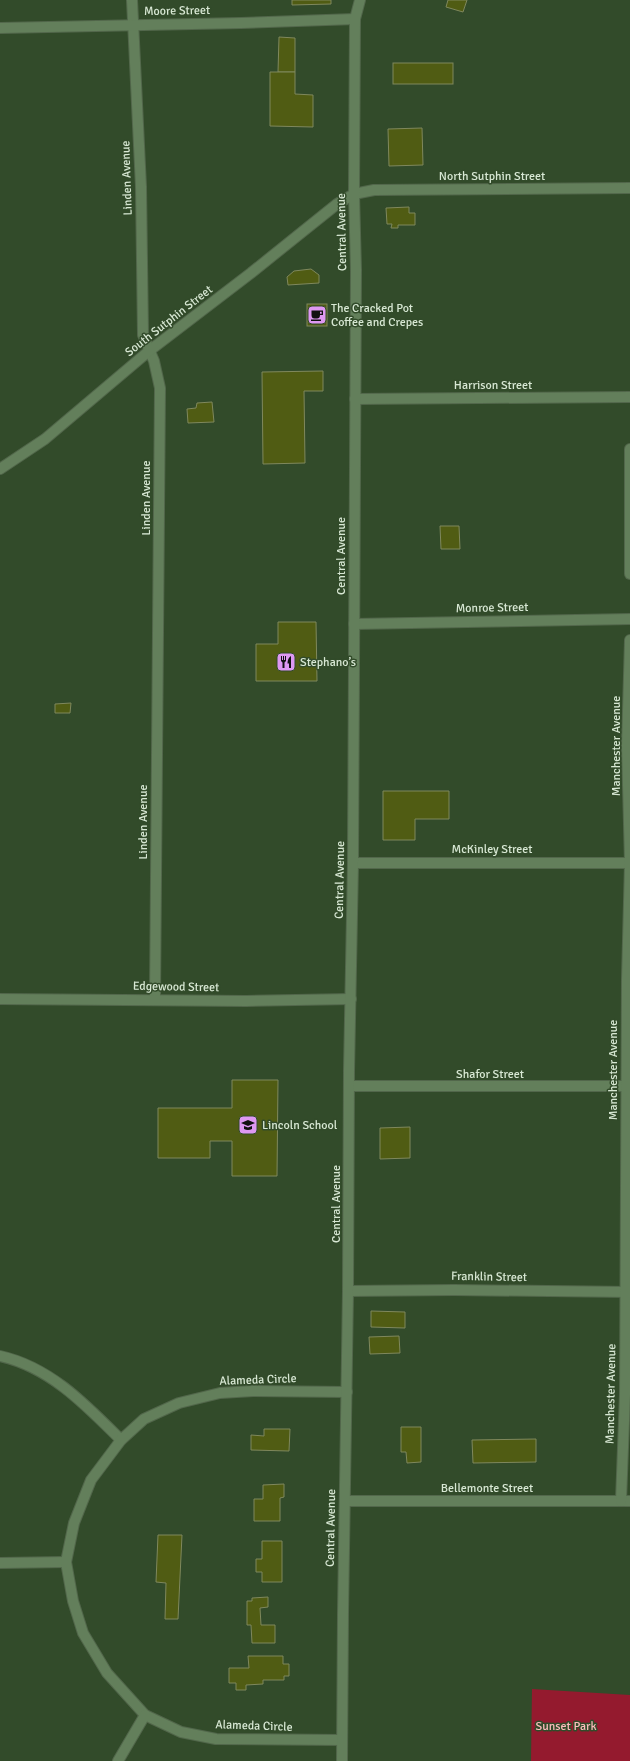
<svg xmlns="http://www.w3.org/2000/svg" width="630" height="1761" font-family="Signika,sans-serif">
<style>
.green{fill:#941a2e}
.building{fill:#505c13;stroke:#7f885d}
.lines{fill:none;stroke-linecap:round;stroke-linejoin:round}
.minor-casing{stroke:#52674b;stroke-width:12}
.minor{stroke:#637f5b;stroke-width:10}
.labels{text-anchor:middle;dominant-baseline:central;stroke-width:3;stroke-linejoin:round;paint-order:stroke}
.street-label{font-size:12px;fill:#d8e8d4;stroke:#324b2a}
.poi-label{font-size:12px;fill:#d8e8d4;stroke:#324b2a;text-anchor:start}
.park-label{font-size:12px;fill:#fdbdbd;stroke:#324b2a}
</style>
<rect width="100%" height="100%" fill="#324b2a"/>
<path class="green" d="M532,1689L630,1695V1761H531Z"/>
<g class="building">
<path d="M292,0H331V4L292,5Z"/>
<path d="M448,0H467L463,12L446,7Z"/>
<path d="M279,37L295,38V72H278Z"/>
<rect x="393" y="63" width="60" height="21"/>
<path d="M270,72H295V94L313,95V127L270,126Z"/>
<path d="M422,128L423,165L389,166L388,129Z"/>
<path d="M409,207V213H415V225H398V228H391L392,224H387L386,208Z"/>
<path d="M311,269L319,275V283L288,285L287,277L294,271Z"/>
<rect x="307" y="304" width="20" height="22"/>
<path d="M323,371V391H304L305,463L263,464L262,372Z"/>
<path d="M212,402L214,422L188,423L187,409L196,408L197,403Z"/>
<path d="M440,526H459L460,549H441Z"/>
<path d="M278,622H316L317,681H256V644H278Z"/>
<path d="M71,703L70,713H55V704Z"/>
<path d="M383,791H449V819H415V840H383Z"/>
<path d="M232,1080H278L277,1176H232V1141H210V1158H158V1108H232Z"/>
<path d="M410,1127V1158L380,1159V1128Z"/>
<path d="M371,1311L405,1312V1328L371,1327Z"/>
<path d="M399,1336L400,1353L370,1354L369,1337Z"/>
<path d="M401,1427H421V1462L407,1463L406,1452H401Z"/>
<path d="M264,1429H290L289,1451L251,1450V1435L264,1436Z"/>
<path d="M536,1439V1462L473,1463L472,1440Z"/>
<path d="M284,1484V1497L280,1498V1521H254V1499H263V1485Z"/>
<path d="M158,1535H182L178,1619H165L166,1583L156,1582Z"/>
<path d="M262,1541H282V1582H262V1572H256V1559H262Z"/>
<path d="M268,1597V1607L260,1608L261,1625H275V1643H252L251,1625H247V1601H252V1598Z"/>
<path d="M248,1656H283V1664H289V1676H284V1680H263V1684L246,1685V1690H236V1683H229V1668H249Z"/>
</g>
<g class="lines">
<g class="minor-casing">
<g id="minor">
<path d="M132,0L141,187L143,335L154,361L160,388L155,999"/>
<path d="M0,28L241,23L355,19"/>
<path d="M355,399L630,397"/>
<path d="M630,449V574"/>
<path d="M0,469L45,439L149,351L251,273L337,204L354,194L374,190L630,188"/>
<path d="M354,624L630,619"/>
<path d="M353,863H630"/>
<path d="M0,999L246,1001L351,999"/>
<path d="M349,1086H630"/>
<path d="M348,1291L454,1290L630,1292"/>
<path d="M0,1356C50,1367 86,1405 121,1440"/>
<path d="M345,1501H630"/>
<path d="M621,1501L625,1394L627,979L630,863L627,746L630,640"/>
<path d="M0,1563L66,1562"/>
<path d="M342,1740L216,1739L181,1732L145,1715L107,1673L83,1633L73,1601L66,1562L74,1523L91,1480L121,1440L144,1419L179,1403L220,1393L253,1391L347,1392"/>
<path d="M118,1761L145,1715"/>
<path d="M342,1761L343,1614L348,1291L349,1071L353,863L356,270L354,194L355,19L360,0"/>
</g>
</g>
<use href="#minor" class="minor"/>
</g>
<defs>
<g id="cafe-square" transform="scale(1)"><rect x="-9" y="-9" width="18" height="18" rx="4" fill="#de98f2" stroke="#324b2a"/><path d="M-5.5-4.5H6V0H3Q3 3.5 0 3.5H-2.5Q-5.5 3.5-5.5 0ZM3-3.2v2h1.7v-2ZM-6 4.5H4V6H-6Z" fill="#111"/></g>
<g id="restaurant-square" transform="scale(1)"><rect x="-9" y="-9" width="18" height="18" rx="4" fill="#de98f2" stroke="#324b2a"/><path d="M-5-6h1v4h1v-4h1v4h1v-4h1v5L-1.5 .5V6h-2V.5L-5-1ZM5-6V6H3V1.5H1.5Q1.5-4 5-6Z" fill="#111"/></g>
<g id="school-square" transform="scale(1)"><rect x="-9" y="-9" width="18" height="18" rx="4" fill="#de98f2" stroke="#324b2a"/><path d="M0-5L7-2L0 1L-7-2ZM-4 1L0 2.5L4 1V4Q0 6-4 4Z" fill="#111"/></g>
</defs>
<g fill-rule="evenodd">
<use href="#cafe-square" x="317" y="315"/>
<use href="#restaurant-square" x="286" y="662"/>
<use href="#school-square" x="248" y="1125"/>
</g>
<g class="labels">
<g class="street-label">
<text transform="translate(177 11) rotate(-1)">Moore Street</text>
<text x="492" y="176">North Sutphin Street</text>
<text transform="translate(127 178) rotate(-92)">Linden Avenue</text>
<text transform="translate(342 232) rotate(-91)">Central Avenue</text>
<text transform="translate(169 321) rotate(-38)">South Sutphin Street</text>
<text x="493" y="385">Harrison Street</text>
<text transform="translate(146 498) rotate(-90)">Linden Avenue</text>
<text transform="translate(341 556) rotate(-90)">Central Avenue</text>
<text transform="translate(492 608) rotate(-1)">Monroe Street</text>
<text transform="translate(616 746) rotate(-90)">Manchester Avenue</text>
<text transform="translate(143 822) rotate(-90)">Linden Avenue</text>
<text x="492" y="849">McKinley Street</text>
<text transform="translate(340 880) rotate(-89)">Central Avenue</text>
<text transform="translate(176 987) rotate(1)">Edgewood Street</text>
<text transform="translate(613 1070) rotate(-90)">Manchester Avenue</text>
<text x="490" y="1074">Shafor Street</text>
<text transform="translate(336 1204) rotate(-90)">Central Avenue</text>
<text transform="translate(489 1277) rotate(1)">Franklin Street</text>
<text transform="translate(258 1380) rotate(-2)">Alameda Circle</text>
<text transform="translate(611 1394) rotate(-89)">Manchester Avenue</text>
<text x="487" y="1488">Bellemonte Street</text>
<text transform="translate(331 1528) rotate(-89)">Central Avenue</text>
<text transform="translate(254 1726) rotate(2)">Alameda Circle</text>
</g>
<g class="poi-label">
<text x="331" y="308">The Cracked Pot<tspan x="331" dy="14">Coffee and Crepes</tspan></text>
<text x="300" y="662">Stephano’s</text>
<text x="262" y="1125">Lincoln School</text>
</g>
<g class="park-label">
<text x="566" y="1726">Sunset Park</text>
</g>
</g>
</svg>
